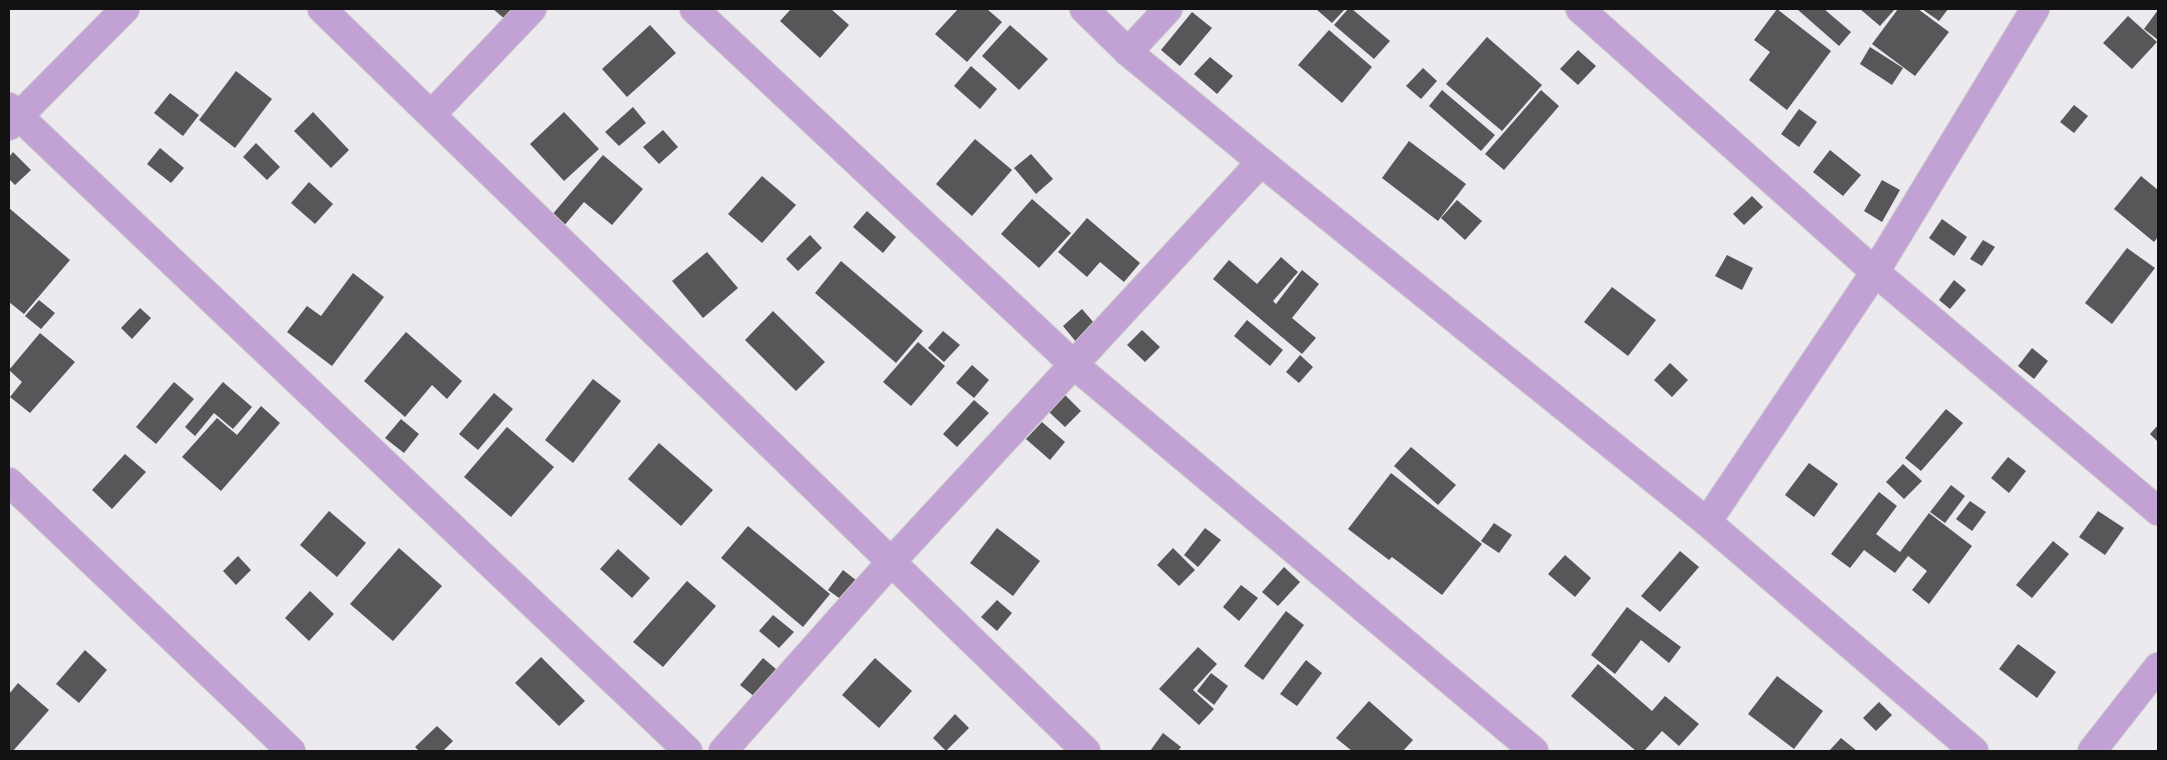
<svg xmlns="http://www.w3.org/2000/svg" width="2167" height="760" font-family="Arial,sans-serif">
<style>
.building{fill:#585659}
.lines{fill:none;stroke-linecap:round;stroke-linejoin:round}
.street-casing{stroke:#c9c7cb;stroke-width:30}
.street{stroke:#c2a2d5;stroke-width:28}
</style>
<rect width="100%" height="100%" fill="#eceaee"/>
<g class="building">
<path d="M493,9H515L506,20Z"/>
<path d="M791,9H831L849,25L820,58L780,21Z"/>
<path d="M958,9H987L1002,22L967,62L935,34Z"/>
<path d="M1316,9H1345L1332,23Z"/>
<path d="M1348,9H1352L1390,41L1374,59L1334,25Z"/>
<path d="M1777,9L1831,51L1787,110L1749,80L1770,52L1754,40Z"/>
<path d="M1797,9H1824L1851,32L1839,46Z"/>
<path d="M1860,9H1895L1880,26Z"/>
<path d="M1898,9H1918L1949,32L1915,76L1872,44Z"/>
<path d="M1922,9H1948L1939,21Z"/>
<path d="M2158,10V40L2144,29Z"/>
<path d="M1192,12L1212,28L1180,66L1161,50Z"/>
<path d="M2128,16L2157,42L2132,69L2103,43Z"/>
<path d="M650,25L676,53L627,97L602,69Z"/>
<path d="M1010,25L1048,59L1019,90L982,56Z"/>
<path d="M1329,30L1372,67L1342,103L1298,65Z"/>
<path d="M1487,37L1542,85L1502,131L1446,84Z"/>
<path d="M1870,47L1903,68L1892,85L1860,64Z"/>
<path d="M1578,50L1596,66L1578,85L1560,69Z"/>
<path d="M1210,57L1233,76L1217,94L1194,74Z"/>
<path d="M971,66L997,89L980,109L954,86Z"/>
<path d="M1423,68L1437,81L1421,99L1406,86Z"/>
<path d="M236,71L272,99L235,148L199,120Z"/>
<path d="M1442,90L1495,135L1481,151L1429,106Z"/>
<path d="M1541,90L1559,106L1504,170L1485,154Z"/>
<path d="M170,93L199,115L183,136L154,113Z"/>
<path d="M2074,105L2088,116L2074,133L2060,122Z"/>
<path d="M633,107L646,123L619,146L605,132Z"/>
<path d="M1799,109L1817,122L1799,147L1781,134Z"/>
<path d="M313,112L349,150L331,168L294,131Z"/>
<path d="M564,112L599,149L564,181L530,144Z"/>
<path d="M663,130L678,147L659,164L643,147Z"/>
<path d="M975,139L1012,170L972,216L936,184Z"/>
<path d="M1409,141L1466,184L1438,221L1382,178Z"/>
<path d="M256,143L280,167L267,180L243,157Z"/>
<path d="M160,148L184,168L171,183L147,164Z"/>
<path d="M1830,150L1861,175L1843,196L1813,172Z"/>
<path d="M13,152L31,170L15,185L9,179V157Z"/>
<path d="M1031,154L1053,179L1036,194L1014,168Z"/>
<path d="M603,155L643,189L612,225L584,202L563,227L551,216Z"/>
<path d="M762,176L796,205L762,243L728,214Z"/>
<path d="M2141,176L2158,190V237L2154,242L2114,209Z"/>
<path d="M1882,180L1900,190L1882,222L1864,211Z"/>
<path d="M309,182L333,204L315,224L291,203Z"/>
<path d="M1752,196L1763,207L1744,225L1733,214Z"/>
<path d="M1032,199L1071,233L1039,268L1001,234Z"/>
<path d="M1457,200L1482,221L1465,240L1441,218Z"/>
<path d="M9,208L70,260L24,314L9,302Z"/>
<path d="M867,211L896,237L883,253L853,227Z"/>
<path d="M1087,218L1140,263L1124,282L1100,262L1087,277L1058,252Z"/>
<path d="M1942,219L1967,237L1954,256L1929,238Z"/>
<path d="M810,235L822,248L798,271L786,259Z"/>
<path d="M1983,240L1995,247L1982,266L1970,259Z"/>
<path d="M2127,248L2155,268L2112,324L2085,303Z"/>
<path d="M707,252L738,288L703,318L672,281Z"/>
<path d="M1727,255L1753,268L1742,290L1715,276Z"/>
<path d="M1281,257L1298,272L1273,301L1276,304L1302,270L1319,284L1292,318L1316,338L1302,354L1213,279L1229,260L1257,284Z"/>
<path d="M841,261L923,331L896,363L815,293Z"/>
<path d="M353,273L384,297L332,366L287,332L307,306L321,316Z"/>
<path d="M1954,280L1966,290L1950,309L1939,300Z"/>
<path d="M1612,287L1656,320L1628,356L1584,322Z"/>
<path d="M39,300L55,313L41,329L25,316Z"/>
<path d="M140,308L151,318L132,339L121,328Z"/>
<path d="M1082,309L1101,331L1081,348L1063,326Z"/>
<path d="M773,311L825,362L796,391L745,340Z"/>
<path d="M1247,320L1283,350L1270,366L1234,336Z"/>
<path d="M1142,330L1160,347L1145,362L1127,345Z"/>
<path d="M943,331L960,345L944,362L928,348Z"/>
<path d="M406,332L462,381L447,399L432,385L405,417L364,381Z"/>
<path d="M40,333L75,362L30,413L10,397L22,382L9,370Z"/>
<path d="M918,342L945,366L911,406L883,382Z"/>
<path d="M2032,348L2048,361L2034,379L2018,366Z"/>
<path d="M1300,355L1313,367L1299,383L1286,372Z"/>
<path d="M1670,363L1688,380L1672,397L1654,380Z"/>
<path d="M972,365L989,380L974,398L956,383Z"/>
<path d="M593,379L621,401L573,463L545,440Z"/>
<path d="M174,382L194,399L156,444L136,427Z"/>
<path d="M223,382L252,407L233,429L214,413L195,436L185,427Z"/>
<path d="M494,393L513,409L478,450L459,434Z"/>
<path d="M1065,395L1081,411L1065,427L1049,412Z"/>
<path d="M974,400L989,413L957,447L943,434Z"/>
<path d="M261,406L280,423L221,491L182,457L217,418L237,435Z"/>
<path d="M1946,409L1963,423L1921,471L1905,458Z"/>
<path d="M401,419L419,434L404,453L385,438Z"/>
<path d="M1042,422L1065,442L1050,460L1026,439Z"/>
<path d="M2158,425V442L2150,434Z"/>
<path d="M507,427L554,467L511,517L464,477Z"/>
<path d="M659,443L713,490L681,526L628,479Z"/>
<path d="M1411,447L1456,485L1438,505L1394,466Z"/>
<path d="M125,454L146,472L112,509L92,490Z"/>
<path d="M2008,457L2026,471L2009,493L1991,478Z"/>
<path d="M1809,463L1838,484L1814,517L1785,495Z"/>
<path d="M1903,464L1922,481L1904,499L1886,482Z"/>
<path d="M1391,473L1482,544L1442,595L1392,557L1389,560L1348,529Z"/>
<path d="M1951,485L1965,496L1945,523L1930,512Z"/>
<path d="M1879,492L1897,506L1876,534L1900,552L1929,513L1972,546L1929,604L1912,590L1927,571L1908,556L1895,573L1864,550L1850,568L1831,554Z"/>
<path d="M1970,501L1986,512L1972,531L1956,519Z"/>
<path d="M329,511L366,543L337,577L300,545Z"/>
<path d="M2098,511L2124,528L2105,555L2079,537Z"/>
<path d="M1494,523L1512,535L1499,553L1481,541Z"/>
<path d="M748,526L830,594L803,627L721,558Z"/>
<path d="M997,528L1040,561L1013,596L970,563Z"/>
<path d="M1205,528L1221,540L1198,567L1184,555Z"/>
<path d="M2053,541L2069,554L2032,598L2016,585Z"/>
<path d="M399,548L442,586L393,641L350,604Z"/>
<path d="M1173,548L1195,570L1179,586L1157,565Z"/>
<path d="M618,549L650,578L632,598L600,569Z"/>
<path d="M1680,551L1699,567L1660,612L1641,596Z"/>
<path d="M1565,555L1591,578L1575,597L1548,574Z"/>
<path d="M238,556L251,570L236,585L223,571Z"/>
<path d="M1284,567L1300,582L1278,606L1262,592Z"/>
<path d="M843,570L861,584L846,603L828,590Z"/>
<path d="M687,581L716,606L663,667L633,642Z"/>
<path d="M1241,585L1258,598L1239,621L1223,607Z"/>
<path d="M310,591L334,614L309,641L285,618Z"/>
<path d="M997,600L1012,613L997,631L981,617Z"/>
<path d="M1627,607L1681,647L1669,663L1641,640L1615,674L1591,655Z"/>
<path d="M1286,611L1304,625L1263,680L1244,666Z"/>
<path d="M773,615L794,632L779,648L759,631Z"/>
<path d="M2018,644L2056,672L2037,698L1999,669Z"/>
<path d="M1198,647L1217,664L1193,690L1214,709L1199,725L1159,689Z"/>
<path d="M85,650L107,670L79,703L56,684Z"/>
<path d="M541,657L585,701L559,726L515,683Z"/>
<path d="M763,658L783,675L760,701L740,685Z"/>
<path d="M875,658L912,691L879,728L842,695Z"/>
<path d="M1306,660L1322,673L1297,706L1280,694Z"/>
<path d="M1598,664L1652,711L1665,696L1699,724L1679,746L1662,731L1644,751H1636L1571,696Z"/>
<path d="M1211,673L1228,686L1214,705L1197,691Z"/>
<path d="M1777,676L1823,711L1794,749L1748,714Z"/>
<path d="M18,683L49,710L13,751H9V694Z"/>
<path d="M1369,701L1413,740L1403,751H1352L1336,738Z"/>
<path d="M1879,702L1892,715L1876,731L1863,718Z"/>
<path d="M955,714L969,728L946,751L933,738Z"/>
<path d="M437,726L453,741L443,751H419L415,747Z"/>
<path d="M1163,733L1181,747L1178,751H1150Z"/>
<path d="M1841,738L1857,751H1829Z"/>
</g>
<g class="lines">
<g class="street-casing">
<g id="street">
<path d="M322,9L1086,751"/>
<path d="M694,9L1073,364L1534,751"/>
<path d="M1084,9L1128,52L1261,162L1707,522L1974,751"/>
<path d="M1580,9L1875,272L2158,511"/>
<path d="M1128,52L1168,9"/>
<path d="M9,107L688,751"/>
<path d="M432,114L532,9"/>
<path d="M9,126L125,9"/>
<path d="M9,482L291,751"/>
<path d="M1707,522L1875,272L2035,9"/>
<path d="M723,751L891,562L1261,162"/>
<path d="M2092,751L2158,667"/>
</g>
</g>
<use href="#street" class="street"/>
</g>
<rect width="2167" height="760" fill="none" stroke="#131213" stroke-width="20"/>
</svg>
